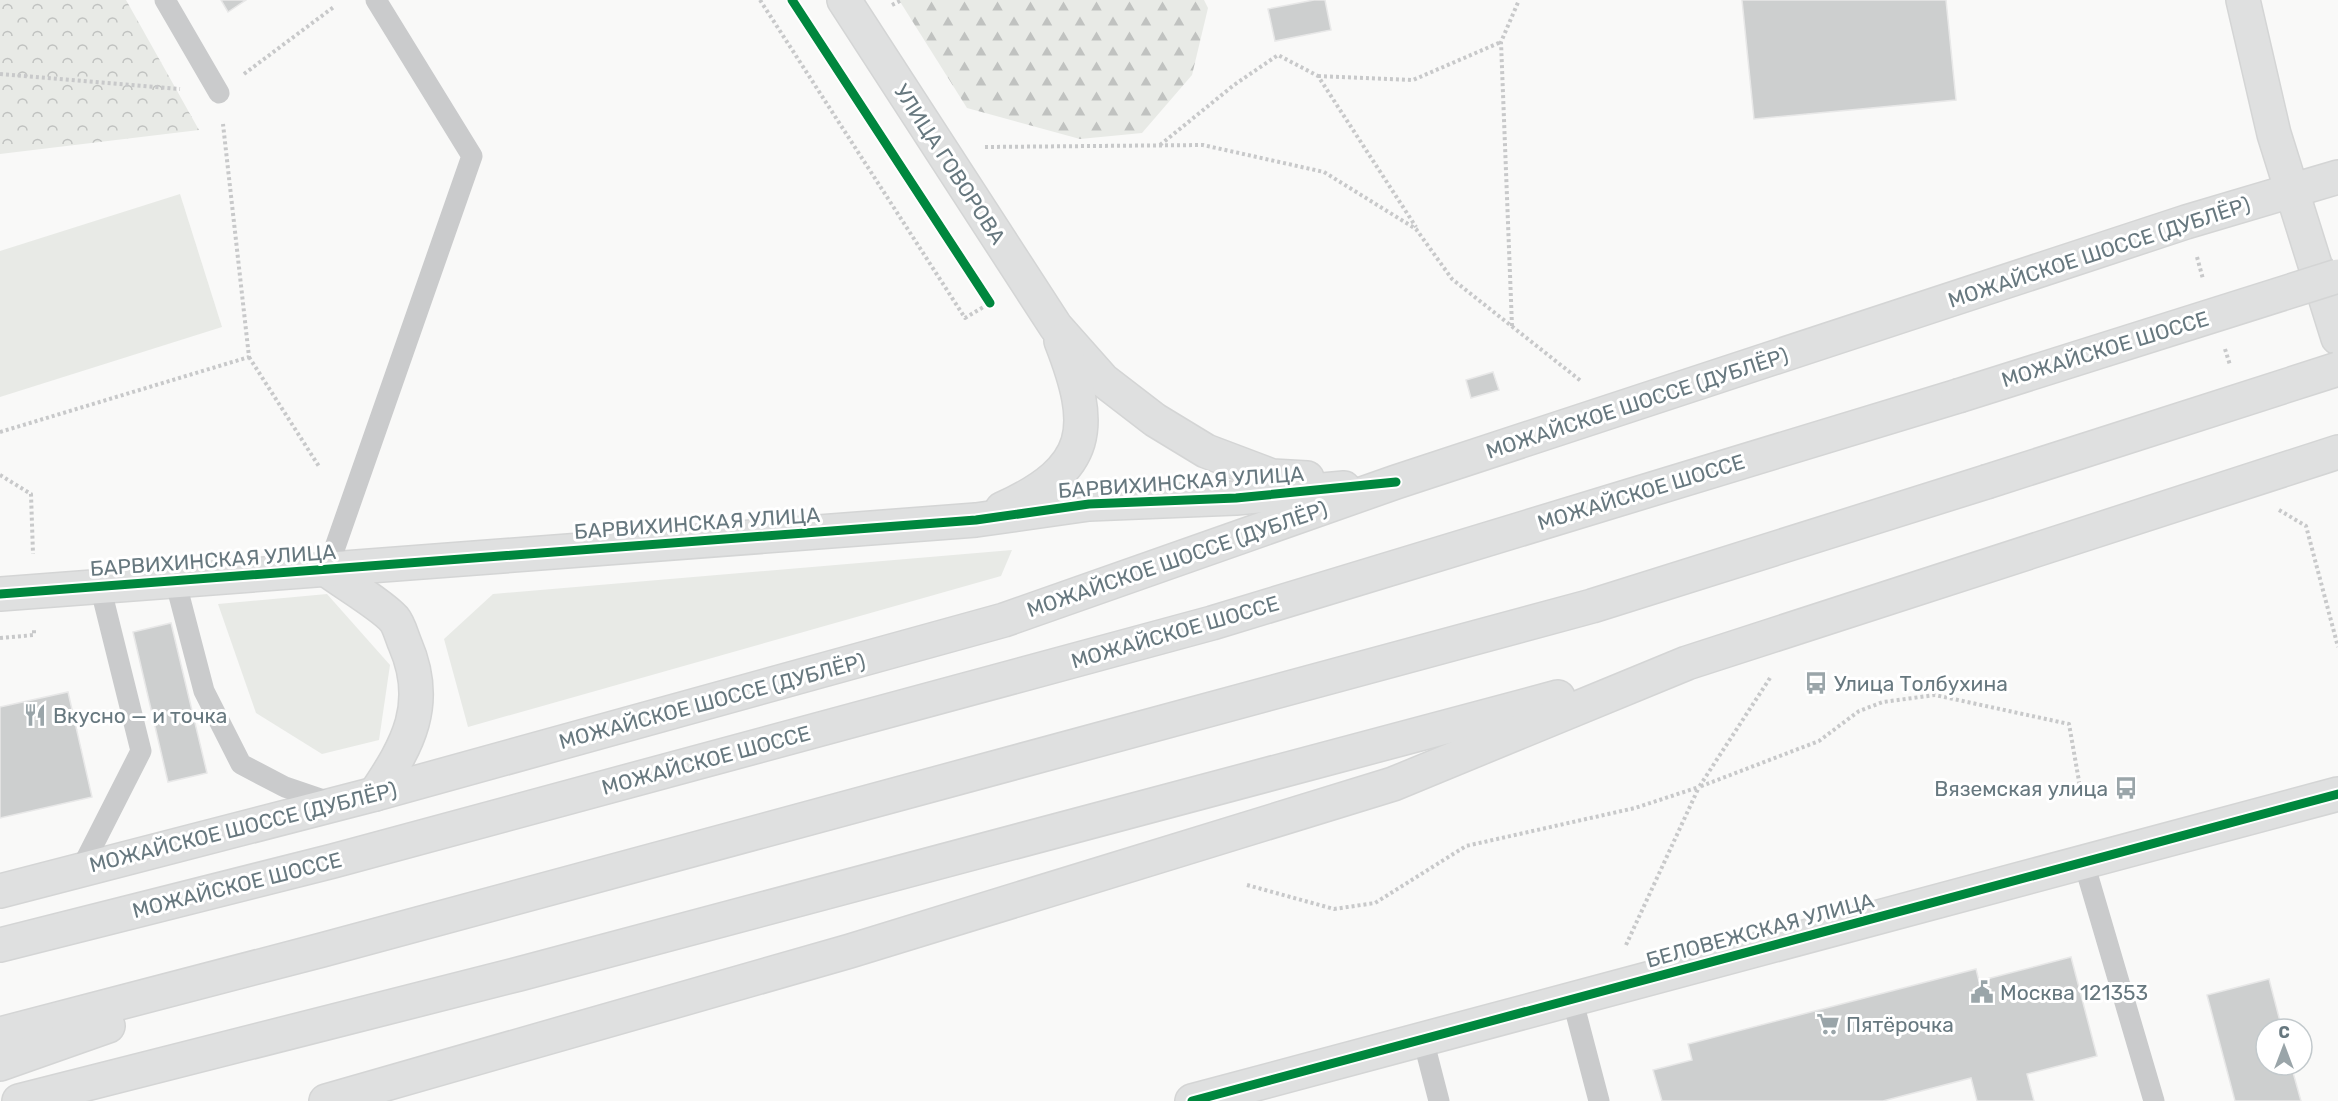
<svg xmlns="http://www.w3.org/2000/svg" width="2338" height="1101" font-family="Rubik,sans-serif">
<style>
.grass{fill:#e8eae6}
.forest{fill:url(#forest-firs)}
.park{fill:url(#park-crowns)}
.building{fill:#cdcfcf;stroke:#e8e8e8;stroke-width:1.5}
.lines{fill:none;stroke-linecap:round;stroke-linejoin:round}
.secondary-casing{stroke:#d4d5d5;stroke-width:36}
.primary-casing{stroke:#d4d5d5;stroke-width:36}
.path{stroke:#c8c9ca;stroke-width:4;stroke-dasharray:3 3;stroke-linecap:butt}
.lane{stroke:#cacbcc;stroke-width:21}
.secondary{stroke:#dfe0e0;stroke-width:33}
.primary{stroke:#dfe0e0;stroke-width:33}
.primary-bridge-casing{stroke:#d4d5d5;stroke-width:36;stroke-linecap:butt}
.primary-bridge{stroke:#dfe0e0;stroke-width:33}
.cycleway-casing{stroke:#fff;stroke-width:13}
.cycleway{stroke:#00873e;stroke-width:9}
.labels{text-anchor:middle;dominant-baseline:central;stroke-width:6;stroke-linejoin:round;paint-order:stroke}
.street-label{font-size:21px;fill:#67787f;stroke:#fff}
.poi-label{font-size:21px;fill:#67787f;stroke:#fff;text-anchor:start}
</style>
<defs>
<pattern id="forest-firs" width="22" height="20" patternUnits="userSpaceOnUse" patternTransform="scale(1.5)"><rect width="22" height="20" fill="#e8eae6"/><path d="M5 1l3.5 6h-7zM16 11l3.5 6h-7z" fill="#c0c2c0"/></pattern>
<pattern id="park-crowns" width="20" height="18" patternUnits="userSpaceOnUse" patternTransform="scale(1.5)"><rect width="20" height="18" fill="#e8eae6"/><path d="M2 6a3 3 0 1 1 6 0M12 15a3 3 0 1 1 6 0" fill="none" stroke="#c0c2c0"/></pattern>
</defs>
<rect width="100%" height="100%" fill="#f9f9f8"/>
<g class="grass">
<path d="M180,194L222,327L0,397V251Z"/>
<path d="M1012,550L1001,576L468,727L444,639L493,594Z"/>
<path d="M327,594L390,665L379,740L322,754L256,713L218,604Z"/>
</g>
<path class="forest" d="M899,0H1204L1208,8L1192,75L1142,133L1080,139L967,108Z"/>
<path class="park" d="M0,0H126L199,130L0,154Z"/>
<g class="building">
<path d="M221,0H246L228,12Z"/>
<path d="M1314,0H1325L1331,30L1275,41L1268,9Z"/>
<path d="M1742,0H1946L1956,100L1754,119Z"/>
<path d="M1493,372L1499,390L1471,398L1466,380Z"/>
<path d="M171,623L207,773L168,782L133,632Z"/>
<path d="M68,692L92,797L0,818V707Z"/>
<path d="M2071,957L2097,1056L2027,1074L2034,1101H1977L1971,1078L1883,1101H1662L1653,1070L1692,1060L1688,1044L1976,969L1979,981Z"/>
<path d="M2269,979L2282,1029H2266V1065H2291L2301,1101H2235L2207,995Z"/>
</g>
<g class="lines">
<g class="secondary-casing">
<g id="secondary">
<path d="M844,0L1056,327L1103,380L1155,420L1206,451L1272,476L1307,478"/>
<path d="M2243,0L2274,134L2338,338"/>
<path d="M1002,509C1092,468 1095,428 1061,341"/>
<path d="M327,570C343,582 383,606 394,619C399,625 402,637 405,644C431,704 408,745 375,794"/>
<path d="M0,594L976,520L1089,504L1236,498L1344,488"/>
<path d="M0,891L375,794L1004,620L1396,482L2186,222L2338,177"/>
<path d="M19,1101L519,974L1558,697"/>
<path d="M326,1101L850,951L1393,784L1687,663L2338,452"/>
<path d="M1192,1101L2338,794"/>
</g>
</g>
<g class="primary-casing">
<g id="primary">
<path d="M0,945L333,861L1212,623L1958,396"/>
<path d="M0,1034L322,950L1592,606L1986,482"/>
<path d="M0,1064L108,1026"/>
</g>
</g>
<g class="path">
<path d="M760,0L965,318L995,300"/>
<path d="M892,5L902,0"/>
<path d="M0,74L180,89"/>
<path d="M244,74L335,6"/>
<path d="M1318,76L1413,80L1501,42"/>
<path d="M1160,145L1234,85L1278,55L1318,76L1416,227"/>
<path d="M985,147L1203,145L1324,172L1416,229L1452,279L1581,381"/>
<path d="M2197,257L2203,279"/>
<path d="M1512,326L1501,42L1519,0"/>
<path d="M2225,349L2230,365"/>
<path d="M249,357L320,468"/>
<path d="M0,432L249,357L223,124"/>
<path d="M0,475L31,494L33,554"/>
<path d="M2279,510L2306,526L2338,647"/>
<path d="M0,638L34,635V628"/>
<path d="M1770,678L1699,787L1819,741L1859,711L1883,702L1935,695L2069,724L2080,787"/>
<path d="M1247,885L1334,909L1375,903L1466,846L1635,808L1699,787"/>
<path d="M1626,945L1699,787"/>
</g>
<g class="lane">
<path d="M165,0L219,93"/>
<path d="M327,570L472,156L376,0"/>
<path d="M175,580L204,691L241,764L285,787L332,803"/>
<path d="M2084,863L2154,1101"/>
<path d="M81,869L141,751L100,586"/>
<path d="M1572,998L1599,1101"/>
<path d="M1423,1039L1439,1101"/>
</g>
<use href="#secondary" class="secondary"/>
<use href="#primary" class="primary"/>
<g class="primary-bridge-casing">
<g id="primary-bridge">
<path d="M1958,396L2338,276"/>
<path d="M1986,482L2338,369"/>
</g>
</g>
<use href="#primary-bridge" class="primary-bridge"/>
<g class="cycleway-casing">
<g id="cycleway">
<path d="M792,0L990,303"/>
<path d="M0,594L976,520L1089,504L1236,498L1396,482"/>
<path d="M1192,1101L2338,794"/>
</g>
</g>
<use href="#cycleway" class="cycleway"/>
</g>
<defs>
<g id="bus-bare" transform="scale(1.8)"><path d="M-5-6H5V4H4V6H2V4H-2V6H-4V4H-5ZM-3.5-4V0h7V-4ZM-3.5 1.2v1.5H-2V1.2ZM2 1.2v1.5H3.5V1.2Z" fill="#9aa5a9" stroke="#fff" stroke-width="2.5" paint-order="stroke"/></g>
<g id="restaurant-bare" transform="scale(1.8)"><path d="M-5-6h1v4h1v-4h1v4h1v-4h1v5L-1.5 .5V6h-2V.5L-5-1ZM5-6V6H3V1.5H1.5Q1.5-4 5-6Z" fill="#9aa5a9" stroke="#fff" stroke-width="2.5" paint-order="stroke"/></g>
<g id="civic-bare" transform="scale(1.8)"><path d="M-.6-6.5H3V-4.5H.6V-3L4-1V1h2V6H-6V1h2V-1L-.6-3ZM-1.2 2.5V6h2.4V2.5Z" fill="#9aa5a9" stroke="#fff" stroke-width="2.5" paint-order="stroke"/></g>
<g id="supermarket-bare" transform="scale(1.8)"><path d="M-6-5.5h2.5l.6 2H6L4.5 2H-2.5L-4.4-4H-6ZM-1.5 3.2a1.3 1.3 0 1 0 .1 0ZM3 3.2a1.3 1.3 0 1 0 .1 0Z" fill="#9aa5a9" stroke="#fff" stroke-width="2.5" paint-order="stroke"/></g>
</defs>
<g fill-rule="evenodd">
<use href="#bus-bare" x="1816" y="683"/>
<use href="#restaurant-bare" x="35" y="715"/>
<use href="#bus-bare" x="2126" y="788"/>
<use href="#civic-bare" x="1982" y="992"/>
<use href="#supermarket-bare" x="1828" y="1024"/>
</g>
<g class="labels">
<g class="street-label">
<text transform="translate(950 164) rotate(57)">УЛИЦА ГОВОРОВА</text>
<text transform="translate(2099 252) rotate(-18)">МОЖАЙСКОЕ ШОССЕ (ДУБЛЁР)</text>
<text transform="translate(2105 349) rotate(-17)">МОЖАЙСКОЕ ШОССЕ</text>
<text transform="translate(1637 403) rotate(-18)">МОЖАЙСКОЕ ШОССЕ (ДУБЛЁР)</text>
<text transform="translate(1181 482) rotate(-4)">БАРВИХИНСКАЯ УЛИЦА</text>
<text transform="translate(1641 492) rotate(-17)">МОЖАЙСКОЕ ШОССЕ</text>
<text transform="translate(697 523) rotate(-4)">БАРВИХИНСКАЯ УЛИЦА</text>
<text transform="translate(1177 559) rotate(-19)">МОЖАЙСКОЕ ШОССЕ (ДУБЛЁР)</text>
<text transform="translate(213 560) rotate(-4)">БАРВИХИНСКАЯ УЛИЦА</text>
<text transform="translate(1175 632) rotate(-16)">МОЖАЙСКОЕ ШОССЕ</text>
<text transform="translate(712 701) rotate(-15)">МОЖАЙСКОЕ ШОССЕ (ДУБЛЁР)</text>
<text transform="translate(706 760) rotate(-15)">МОЖАЙСКОЕ ШОССЕ</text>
<text transform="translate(243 827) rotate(-14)">МОЖАЙСКОЕ ШОССЕ (ДУБЛЁР)</text>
<text transform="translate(237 885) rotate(-14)">МОЖАЙСКОЕ ШОССЕ</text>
<text transform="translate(1760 930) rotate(-15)">БЕЛОВЕЖСКАЯ УЛИЦА</text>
</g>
<g class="poi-label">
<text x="1834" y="683">Улица Толбухина</text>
<text x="53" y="715">Вкусно — и точка</text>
<text x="2108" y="788" text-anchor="end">Вяземская улица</text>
<text x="2000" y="992">Москва 121353</text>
<text x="1846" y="1024">Пятёрочка</text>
</g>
</g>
<g transform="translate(2284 1047)"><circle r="28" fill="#ffffff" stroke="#c2c9cc" stroke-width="1.5"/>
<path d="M0-4.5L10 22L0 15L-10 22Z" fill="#9aa5a9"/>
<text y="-9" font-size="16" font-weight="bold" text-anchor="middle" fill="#67787f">С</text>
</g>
</svg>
